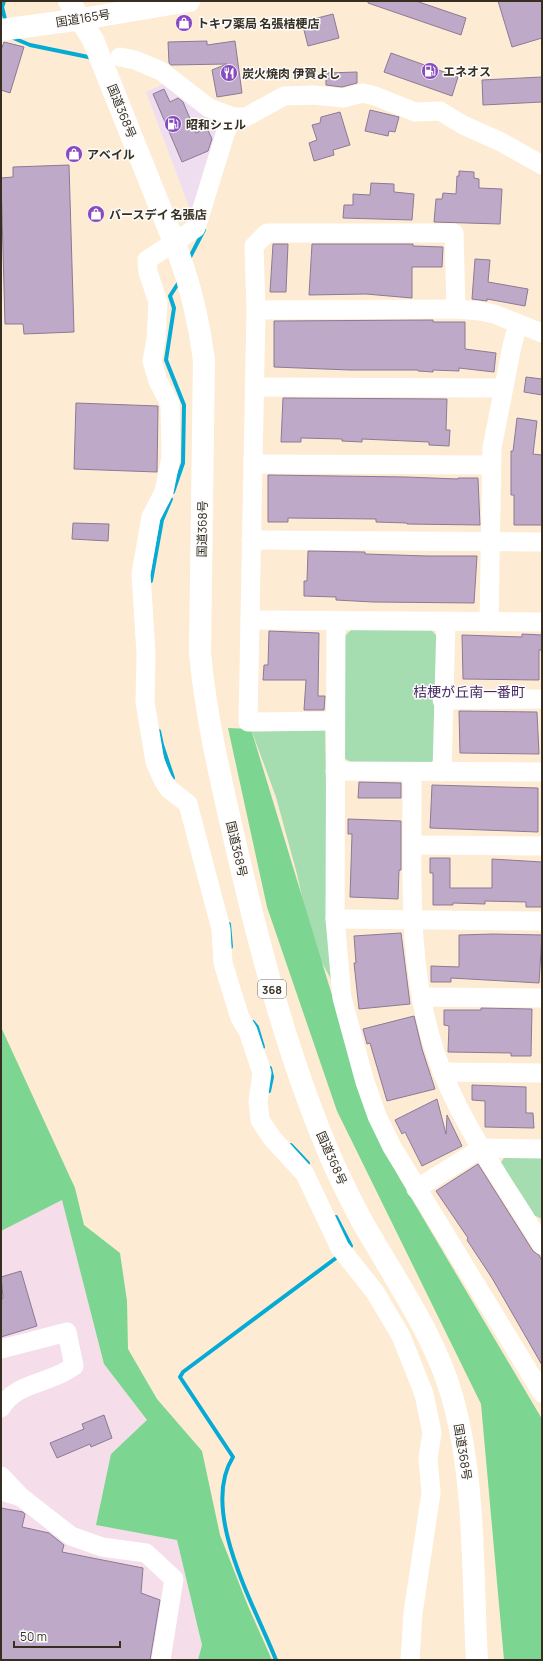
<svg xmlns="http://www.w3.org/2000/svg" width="543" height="1661" font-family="Manrope,'Noto Sans JP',sans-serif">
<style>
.commercial{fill:#efdef0}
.industrial{fill:#f5dde9}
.green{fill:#a5dcb0}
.forest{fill:#7cd591}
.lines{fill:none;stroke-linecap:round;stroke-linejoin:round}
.stream{stroke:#05aad5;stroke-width:4}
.building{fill:#beaac8;stroke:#8c7995}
.minor{stroke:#fff;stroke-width:19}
.highway{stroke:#fff;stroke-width:22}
.labels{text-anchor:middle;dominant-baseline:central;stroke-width:3;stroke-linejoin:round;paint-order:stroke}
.shield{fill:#fcfcfc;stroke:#716c63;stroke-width:1}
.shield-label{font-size:11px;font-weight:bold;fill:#352e21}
.street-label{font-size:12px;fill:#352e21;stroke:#fcfcfc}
.poi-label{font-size:12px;font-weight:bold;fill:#352e21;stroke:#fcfcfc;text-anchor:start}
.quarter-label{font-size:14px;fill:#472a64;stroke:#fcfcfc}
</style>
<rect width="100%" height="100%" fill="#fdecd3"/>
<path class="commercial" d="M166,83L222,129L194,220L146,92Z"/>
<path class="industrial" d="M62,1200L104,1364L147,1421L111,1454L177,1540L202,1645L198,1660H1V1231Z"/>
<g class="green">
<path d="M352,629L431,630L438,637L436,758L427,766L355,765L344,758V637Z"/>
<path d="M251,729L325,730L328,907L333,983L313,946L297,874L276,797Z"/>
<path d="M506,1155H542V1219L531,1214L500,1164Z"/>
</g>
<g class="forest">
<path d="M228,728L251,729L370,1120L400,1179L542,1419V1660H504L481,1404L337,1111L267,907Z"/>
<path d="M1,1027L75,1188L84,1225L120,1253L127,1301L128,1349L157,1399L202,1451L220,1535L248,1606L272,1660H198L202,1645L177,1540L96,1525L111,1454L147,1420L104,1364L62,1200L1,1231Z"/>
</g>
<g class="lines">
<g class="stream">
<path d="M4,1L2,7L6,23"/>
<path d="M11,37L30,45L93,58"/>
<path d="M189,259L204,230"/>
<path d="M173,492L183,463L184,405L166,360L174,308L170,296L179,282"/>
<path d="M151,581L162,520L171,499"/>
<path d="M159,731L162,745L173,778"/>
<path d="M229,924L231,947"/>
<path d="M253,1022L257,1027L263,1047"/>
<path d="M269,1091L272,1077L270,1068"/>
<path d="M291,1145L308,1163"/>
<path d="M336,1217L351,1246L349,1248"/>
<path d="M276,1660C255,1606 199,1511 233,1457L180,1377L183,1372L340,1255"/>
</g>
</g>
<g class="building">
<path d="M368,1H416L466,18L461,35L368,3Z"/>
<path d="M498,1H542V38L512,47Z"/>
<path d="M333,14L339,38L308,46L302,22Z"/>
<path d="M207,41V45L235,41L242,93L217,97L212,70L227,64L171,65L169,63L168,42Z"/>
<path d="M4,42L24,47L10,93L1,90V50Z"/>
<path d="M391,53L458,77L452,96L384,72Z"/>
<path d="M357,72V83L342,87L326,85V73Z"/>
<path d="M542,77V102L483,105L482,80Z"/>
<path d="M164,89L170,102L178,98L183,102L196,133L207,128L212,139L208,151L182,162L153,94Z"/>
<path d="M370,110L399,117L395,132L389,131L388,136L365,131Z"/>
<path d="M340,112L350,145L333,150L334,155L314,161L309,143L317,140L312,125L320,123L321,117Z"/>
<path d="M69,165L74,332L24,334L23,324H5L1,178L13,177V167Z"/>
<path d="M459,171L474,172V178L479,179V188L502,189L500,224L434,222L436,199H442L443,193L456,194L457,176H459Z"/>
<path d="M371,183L394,184V192L414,194L412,220L343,218L344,205H353V194L370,195Z"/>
<path d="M273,244H288L286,292H270Z"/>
<path d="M312,244H413V246L443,247L442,267H412V298L366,294L309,295Z"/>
<path d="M475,259L490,260L488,282L528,289L525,306L487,299V301L472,299Z"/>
<path d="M433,320V322H465V349L496,353L494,372L459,368V371L433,370V372L418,371V370H350L274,367V321Z"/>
<path d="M526,377L542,379V395L524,392Z"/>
<path d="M283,398L447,399L446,430H450L449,446L429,445V442L362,439V442L342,441V439L301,438V442H281Z"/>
<path d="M76,403L158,406L157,472L74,469Z"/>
<path d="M517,418L537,421L533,454L542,455V525H514V495H511V451H513Z"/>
<path d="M268,475L406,477L458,479V478H478L480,525L407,524V523L376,522V519L288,518V522H268Z"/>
<path d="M73,523L109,524L108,541L72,539Z"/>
<path d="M308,551L365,552V554L427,556H477L474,603L373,602L336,600V597L304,596V581H307Z"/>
<path d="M269,631L319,633L318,696H325L324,710H304L306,680H263L264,665H268Z"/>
<path d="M522,634L542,635V650H539V680L463,679L462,635L522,637Z"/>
<path d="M459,711L537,712L539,754L460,753Z"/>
<path d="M359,782L401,783V798H358Z"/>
<path d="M432,785L538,788V832L430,828Z"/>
<path d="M348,819L401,821V870H399L398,899L350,897L352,834H348Z"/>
<path d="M430,858H450V888H492V859L542,862V907H526V902L485,901V904L453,903V905H433V873H430Z"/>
<path d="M401,933L410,1004L359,1009L354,963H356L354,936Z"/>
<path d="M493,934L542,935L539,983L451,978V982H431V966L459,967V935Z"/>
<path d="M481,1008L532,1009L531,1056H511V1053L448,1052L449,1026L444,1025V1010H481Z"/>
<path d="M414,1016L422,1049L435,1089L387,1101L370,1043L367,1044L363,1029Z"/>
<path d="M472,1085L526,1087V1113H533L534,1128L485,1127V1101L472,1100Z"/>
<path d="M437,1099L446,1134L447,1115L462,1146L422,1166L405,1132L402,1134L395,1120Z"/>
<path d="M478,1164L533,1251L539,1255L542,1261V1365L492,1278L467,1240L468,1238L436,1191Z"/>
<path d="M21,1271L37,1326L1,1337V1301L3,1297L1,1277Z"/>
<path d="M104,1415L112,1438L91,1447L90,1444L57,1458L50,1443L84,1429L82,1424Z"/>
<path d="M1,1508L23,1512L25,1514L22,1527L49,1533L64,1545L62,1552L143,1568L141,1593L160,1600L150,1660H1Z"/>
</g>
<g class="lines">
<g class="minor">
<path d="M120,57L135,60L161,71L209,108L233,117H246L284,96L313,95L343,98L363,93L375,96L415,112L440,111L463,125L501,142L542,165"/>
<path d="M233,117L225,134L196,228L147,260L148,272L158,302L156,340L152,361L158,381L170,404L171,457L164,492L151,517L141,574L146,654L145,702L155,762L163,780L169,789L188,804L221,929L223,963L240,1018L248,1031L262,1073L258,1101L260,1120L272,1138L305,1174L340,1248L375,1292L401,1336L424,1394L432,1433L428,1458L431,1493L413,1613L410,1660"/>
<path d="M256,310L456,309"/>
<path d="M254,387L504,388"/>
<path d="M253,464L491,465"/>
<path d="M251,540L542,542"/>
<path d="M250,620L542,622"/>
<path d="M336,621L335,919L342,998L365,1082L377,1116L392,1147L542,1393"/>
<path d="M489,622L492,448L512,346L518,324"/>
<path d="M442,700L542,699"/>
<path d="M335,721L248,722L256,310L254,246L267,233H454L456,309L480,311L494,314L542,333"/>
<path d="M335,771L542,772"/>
<path d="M412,772C413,865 405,962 435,1052C458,1122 504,1182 542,1245"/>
<path d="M442,772L446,621"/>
<path d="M413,845L542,846"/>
<path d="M335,919L542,921"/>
<path d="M421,997L542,998"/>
<path d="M442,1072L542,1073"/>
<path d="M416,1189L482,1148L542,1149"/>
<path d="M1,1349L67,1332L74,1366C70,1368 65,1372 60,1374C40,1384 13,1386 1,1408"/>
<path d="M1,1476L21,1497"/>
<path d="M1,1491L21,1497L71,1536L102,1547L146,1553L174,1579L161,1660"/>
</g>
<g class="highway">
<path d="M69,1L93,40L178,252C191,287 199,322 204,360L200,653C206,718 221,781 236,846C261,954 289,1062 334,1165C346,1190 358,1217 373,1240C402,1290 436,1340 452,1396C476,1481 472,1572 477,1660"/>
<path d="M1,30L82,19L189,1"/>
</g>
</g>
<defs>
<g id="shop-disc" transform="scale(0.9)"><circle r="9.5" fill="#874abf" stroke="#fcfcfc"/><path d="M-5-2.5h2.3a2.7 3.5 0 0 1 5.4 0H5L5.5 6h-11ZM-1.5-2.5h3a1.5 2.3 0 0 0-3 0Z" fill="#fff"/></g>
<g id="fuel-disc" transform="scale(0.9)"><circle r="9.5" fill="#874abf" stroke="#fcfcfc"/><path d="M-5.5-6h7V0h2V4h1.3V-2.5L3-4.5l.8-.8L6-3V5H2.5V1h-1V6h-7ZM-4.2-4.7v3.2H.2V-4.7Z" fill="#fff"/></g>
<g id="restaurant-disc" transform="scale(0.9)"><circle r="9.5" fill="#874abf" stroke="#fcfcfc"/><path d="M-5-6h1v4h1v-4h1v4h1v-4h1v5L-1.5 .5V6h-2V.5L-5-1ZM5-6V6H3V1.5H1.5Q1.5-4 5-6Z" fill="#fff"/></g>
</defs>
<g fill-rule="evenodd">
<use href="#shop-disc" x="184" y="23"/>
<use href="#fuel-disc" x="430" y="71"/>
<use href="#restaurant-disc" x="229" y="73"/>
<use href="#fuel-disc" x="173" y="124"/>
<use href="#shop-disc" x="74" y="154"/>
<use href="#shop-disc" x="96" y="214"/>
</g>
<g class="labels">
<rect class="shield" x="258" y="980" width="28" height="18" rx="3"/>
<g class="shield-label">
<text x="272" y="989">368</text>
</g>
<g class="street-label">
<text transform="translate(83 18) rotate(-9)">国道165号</text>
<text transform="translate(122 111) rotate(68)">国道368号</text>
<text transform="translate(202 529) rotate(-89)">国道368号</text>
<text transform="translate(237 849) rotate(77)">国道368号</text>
<text transform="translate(332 1158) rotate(66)">国道368号</text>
<text transform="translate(463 1452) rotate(81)">国道368号</text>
</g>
<g class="poi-label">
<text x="197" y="23">トキワ薬局 名張桔梗店</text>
<text x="443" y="71">エネオス</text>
<text x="242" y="73">炭火焼肉 伊賀よし</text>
<text x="186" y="124">昭和シェル</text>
<text x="87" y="154">アベイル</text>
<text x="109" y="214">バースデイ 名張店</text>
</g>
<g class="quarter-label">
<text x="469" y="691">桔梗が丘南一番町</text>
</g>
</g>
<rect width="543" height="1661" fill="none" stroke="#352e21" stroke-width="4"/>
<path d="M14 1641v6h106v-6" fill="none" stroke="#352e21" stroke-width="2"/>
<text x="20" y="1641" font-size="12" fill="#352e21" stroke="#fcfcfc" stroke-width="3" paint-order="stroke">50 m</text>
</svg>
